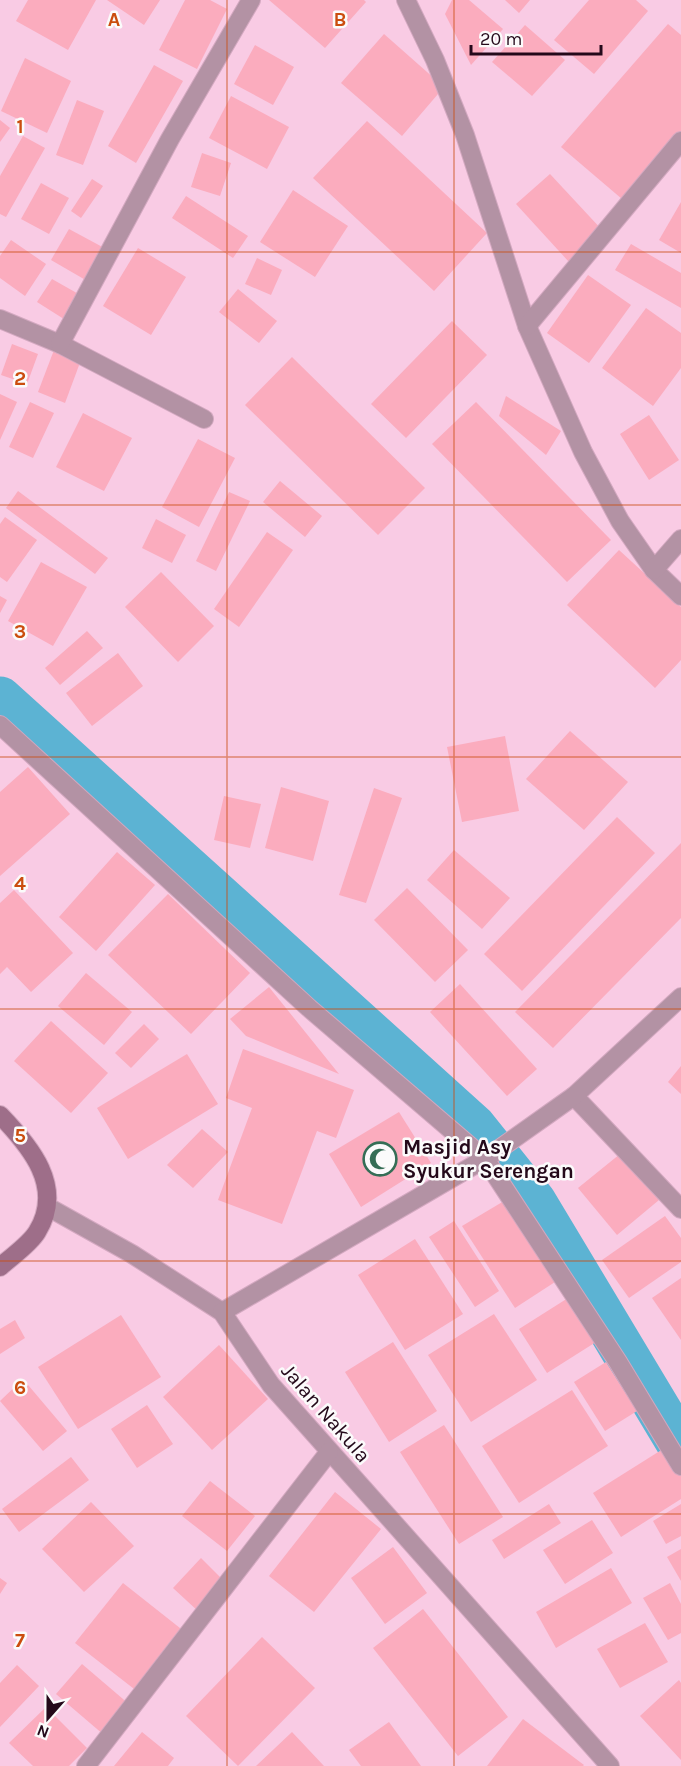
<svg xmlns="http://www.w3.org/2000/svg" width="681" height="1766" font-family="Karla,sans-serif">
<style>
.lines{fill:none;stroke-linecap:round;stroke-linejoin:round}
.canal{stroke:#5cb3d3;stroke-width:45}
.building{fill:#fbacbe}
.street-casing{stroke:#d3a8c0;stroke-width:20}
.secondary-casing{stroke:#d3a8c0;stroke-width:20}
.street{stroke:#b392a4;stroke-width:18}
.secondary{stroke:#9e6e89;stroke-width:18}
.grid{fill:none;stroke:#cb4d0e;stroke-width:1.5;stroke-opacity:0.55}
.labels{text-anchor:middle;dominant-baseline:central;stroke-width:5;stroke-linejoin:round;paint-order:stroke}
.poi-label{font-size:21px;font-weight:bold;fill:#24091a;stroke:#fbfbfb;text-anchor:start}
.street-label{font-size:21px;fill:#24091a;stroke:#fbfbfb}
.grid-label{font-size:20px;text-anchor:middle;font-weight:bold;fill:#cb4d0e;stroke:#fbfbfb;stroke-width:5;stroke-linejoin:round;paint-order:stroke}
</style>
<rect width="100%" height="100%" fill="#f9cbe4"/>
<g class="lines">
<path class="canal" d="M0,699L474,1127L534,1202L681,1447"/>
</g>
<g class="building">
<path d="M28,0H96L68,50L16,21Z"/>
<path d="M107,0H160L144,25Z"/>
<path d="M185,0H210L227,9L197,69L159,50Z"/>
<path d="M269,0H364L366,2L325,48Z"/>
<path d="M452,0H469L503,29L471,65L445,14Z"/>
<path d="M505,0H530L519,13Z"/>
<path d="M589,0H636L648,11L594,74L554,40Z"/>
<path d="M668,24L681,35V131L622,199L561,147Z"/>
<path d="M525,25L565,60L532,96L492,62Z"/>
<path d="M384,34L444,87L402,136L341,83Z"/>
<path d="M255,45L294,67L273,105L234,84Z"/>
<path d="M25,58L71,81L47,133L1,111Z"/>
<path d="M154,65L183,81L136,163L108,146Z"/>
<path d="M231,96L289,127L267,169L209,138Z"/>
<path d="M77,100L104,111L83,165L56,155Z"/>
<path d="M0,120L10,128L0,142Z"/>
<path d="M367,121L487,233L434,291L313,178Z"/>
<path d="M23,136L45,148L6,217L0,214V176Z"/>
<path d="M202,153L231,163L220,196L191,187Z"/>
<path d="M550,174L603,231L569,262L516,204Z"/>
<path d="M92,179L103,186L81,218L71,211Z"/>
<path d="M41,183L69,198L49,234L21,219Z"/>
<path d="M293,190L348,226L315,277L260,242Z"/>
<path d="M186,196L248,236L233,258L172,218Z"/>
<path d="M681,202V253L659,240Z"/>
<path d="M69,229L108,250L89,282L51,260Z"/>
<path d="M11,240L46,264L25,296L0,278V256Z"/>
<path d="M631,244L681,273V308L615,270Z"/>
<path d="M138,248L186,277L151,335L103,306Z"/>
<path d="M257,258L282,270L271,295L245,284Z"/>
<path d="M588,275L631,305L589,363L547,333Z"/>
<path d="M52,279L82,296L67,321L37,302Z"/>
<path d="M238,289L277,321L259,343L219,312Z"/>
<path d="M646,308L681,333V368L653,406L602,368Z"/>
<path d="M452,321L487,355L406,438L371,404Z"/>
<path d="M12,344L38,354L27,384L1,375Z"/>
<path d="M54,350L81,360L65,403L38,392Z"/>
<path d="M292,357L425,488L378,535L245,405Z"/>
<path d="M0,394L17,402L0,440Z"/>
<path d="M506,396L561,431L546,455L499,416Z"/>
<path d="M30,402L54,413L33,458L9,447Z"/>
<path d="M476,402L611,540L567,582L432,444Z"/>
<path d="M83,413L132,438L104,491L56,467Z"/>
<path d="M649,415L679,460L649,480L620,434Z"/>
<path d="M198,439L235,458L199,527L162,507Z"/>
<path d="M280,481L322,516L305,537L263,502Z"/>
<path d="M18,491L108,558L95,574L6,508Z"/>
<path d="M229,492L250,501L216,571L196,561Z"/>
<path d="M5,517L37,540L7,582L0,577V524Z"/>
<path d="M156,519L186,535L172,563L142,548Z"/>
<path d="M267,532L293,550L239,627L214,609Z"/>
<path d="M619,550L681,607V660L655,688L567,605Z"/>
<path d="M41,562L87,587L53,646L8,621Z"/>
<path d="M161,572L214,626L178,662L125,607Z"/>
<path d="M0,596L7,600L0,613Z"/>
<path d="M87,631L103,648L60,685L45,668Z"/>
<path d="M118,653L143,686L92,726L66,693Z"/>
<path d="M570,731L628,782L584,830L526,779Z"/>
<path d="M505,736L519,811L462,822L447,747Z"/>
<path d="M28,767L70,814L0,876V792Z"/>
<path d="M281,787L329,801L313,861L265,848Z"/>
<path d="M374,788L402,798L366,903L339,895Z"/>
<path d="M224,796L261,804L250,848L214,840Z"/>
<path d="M617,817L655,853L522,991L484,954Z"/>
<path d="M681,843V918L553,1048L515,1012Z"/>
<path d="M454,850L510,898L482,929L427,880Z"/>
<path d="M117,852L155,885L96,951L59,917Z"/>
<path d="M407,888L468,950L435,982L374,920Z"/>
<path d="M14,890L73,953L31,992L7,967L0,974V903Z"/>
<path d="M168,894L250,973L191,1034L108,955Z"/>
<path d="M86,973L132,1012L104,1045L58,1006Z"/>
<path d="M460,984L537,1069L507,1096L430,1012Z"/>
<path d="M269,987L339,1074L246,1036L230,1019Z"/>
<path d="M51,1021L108,1073L71,1113L14,1061Z"/>
<path d="M144,1024L159,1039L131,1068L115,1053Z"/>
<path d="M243,1049L354,1090L336,1138L317,1131L282,1224L218,1200L252,1108L226,1098Z"/>
<path d="M187,1054L218,1104L128,1159L97,1108Z"/>
<path d="M681,1066V1094L668,1082Z"/>
<path d="M399,1112L431,1163L361,1207L329,1154Z"/>
<path d="M202,1129L228,1152L193,1188L167,1165Z"/>
<path d="M620,1154L659,1200L617,1235L578,1188Z"/>
<path d="M504,1201L555,1282L515,1308L462,1226Z"/>
<path d="M665,1216L681,1238V1262L629,1298L602,1260Z"/>
<path d="M454,1221L499,1291L475,1307L429,1237Z"/>
<path d="M415,1239L463,1314L405,1350L358,1275Z"/>
<path d="M681,1278V1340L652,1298Z"/>
<path d="M568,1298L596,1342L547,1373L519,1329Z"/>
<path d="M494,1314L537,1380L471,1422L428,1355Z"/>
<path d="M121,1315L161,1377L78,1429L38,1367Z"/>
<path d="M15,1320L25,1338L0,1354V1329Z"/>
<path d="M393,1342L437,1411L389,1442L345,1372Z"/>
<path d="M219,1345L268,1399L212,1450L163,1397Z"/>
<path d="M606,1362L637,1411L605,1431L574,1382Z"/>
<path d="M23,1379L67,1431L43,1451L0,1401Z"/>
<path d="M572,1390L608,1446L519,1503L482,1446Z"/>
<path d="M147,1405L173,1444L137,1468L111,1429Z"/>
<path d="M444,1425L503,1517L459,1544L400,1452Z"/>
<path d="M663,1449L681,1476V1499L621,1537L593,1493Z"/>
<path d="M71,1457L89,1480L19,1532L2,1509Z"/>
<path d="M210,1481L255,1516L227,1551L182,1516Z"/>
<path d="M335,1492L381,1529L314,1612L269,1576Z"/>
<path d="M91,1502L134,1546L84,1592L42,1549Z"/>
<path d="M549,1504L561,1523L504,1559L492,1540Z"/>
<path d="M681,1504V1536L666,1544L653,1521Z"/>
<path d="M592,1520L613,1553L565,1584L543,1550Z"/>
<path d="M393,1547L427,1593L385,1624L351,1578Z"/>
<path d="M681,1549V1581L667,1557Z"/>
<path d="M201,1558L226,1583L199,1612L173,1588Z"/>
<path d="M611,1568L632,1603L556,1648L536,1612Z"/>
<path d="M0,1578L7,1583L0,1594Z"/>
<path d="M123,1583L185,1632L138,1692L75,1643Z"/>
<path d="M670,1583L681,1604V1633L668,1640L643,1598Z"/>
<path d="M423,1609L508,1717L458,1756L373,1648Z"/>
<path d="M645,1623L668,1662L620,1688L597,1649Z"/>
<path d="M262,1637L315,1688L238,1766L186,1716Z"/>
<path d="M82,1664L130,1705L104,1735L56,1694Z"/>
<path d="M17,1665L39,1686L0,1727V1683Z"/>
<path d="M679,1680L681,1683V1760L640,1716Z"/>
<path d="M46,1707L87,1748L69,1766H33L9,1743Z"/>
<path d="M523,1719L584,1765L583,1766H487Z"/>
<path d="M389,1722L421,1766H361L349,1750Z"/>
<path d="M142,1732L174,1758L168,1766H114Z"/>
<path d="M292,1732L324,1766H256Z"/>
</g>
<g class="lines">
<g class="street-casing">
<g id="street">
<path d="M406,0L435,60L465,135L527,326L583,452L620,521L654,570L681,596"/>
<path d="M0,319L60,344L204,419"/>
<path d="M527,326L681,141"/>
<path d="M60,344L170,139L251,0"/>
<path d="M654,570L681,539"/>
<path d="M0,725L309,1008L485,1159L618,1362L681,1466"/>
<path d="M574,1096L681,1209"/>
<path d="M48,1207L132,1254L222,1312L271,1385L610,1766"/>
<path d="M222,1312L488,1157L574,1096L681,997"/>
<path d="M86,1766L329,1452"/>
</g>
</g>
<g class="secondary-casing">
<path id="secondary" d="M0,1115C30,1146 65,1187 37,1232C29,1245 12,1256 0,1267"/>
</g>
<use href="#street" class="street"/>
<use href="#secondary" class="secondary"/>
</g>
<path class="grid" d="M227,0V1766M454,0V1766M0,252H681M0,505H681M0,757H681M0,1009H681M0,1261H681M0,1514H681"/>
<defs>
<g id="mosque-ring" transform="scale(1.725)"><circle r="9.5" fill="#fbfbfb" stroke="#356e56" stroke-width="1.5"/><path d="M3.5-4.9A6 6 0 1 0 3.5 4.9A5 5 0 1 1 3.5-4.9Z" fill="#356e56"/></g>
</defs>
<g fill-rule="evenodd">
<use href="#mosque-ring" x="380" y="1159"/>
</g>
<g class="labels">
<g class="poi-label">
<text x="403" y="1147">Masjid Asy<tspan x="403" dy="24">Syukur Serengan</tspan></text>
</g>
<g class="street-label">
<text transform="translate(326 1413) rotate(49)">Jalan Nakula</text>
</g>
</g>
<g class="grid-label">
<text x="114" y="26">A</text>
<text x="340" y="26">B</text>
<text x="20" y="133">1</text>
<text x="20" y="385">2</text>
<text x="20" y="638">3</text>
<text x="20" y="890">4</text>
<text x="20" y="1142">5</text>
<text x="20" y="1394">6</text>
<text x="20" y="1647">7</text>
</g>
<g transform="translate(48 1718) rotate(201)" stroke="#fbfbfb" stroke-width="4.5" paint-order="stroke">
<path d="M0-4.5L10 22L0 15L-10 22Z" fill="#24091a"/>
<text y="-9" font-size="16" font-weight="bold" text-anchor="middle" fill="#24091a">N</text>
</g>
<path d="M471 45v9h130v-9" fill="none" stroke="#24091a" stroke-width="3"/>
<text x="480" y="45" font-size="18" fill="#24091a" stroke="#fbfbfb" stroke-width="4.5" paint-order="stroke">20 m</text>
</svg>
